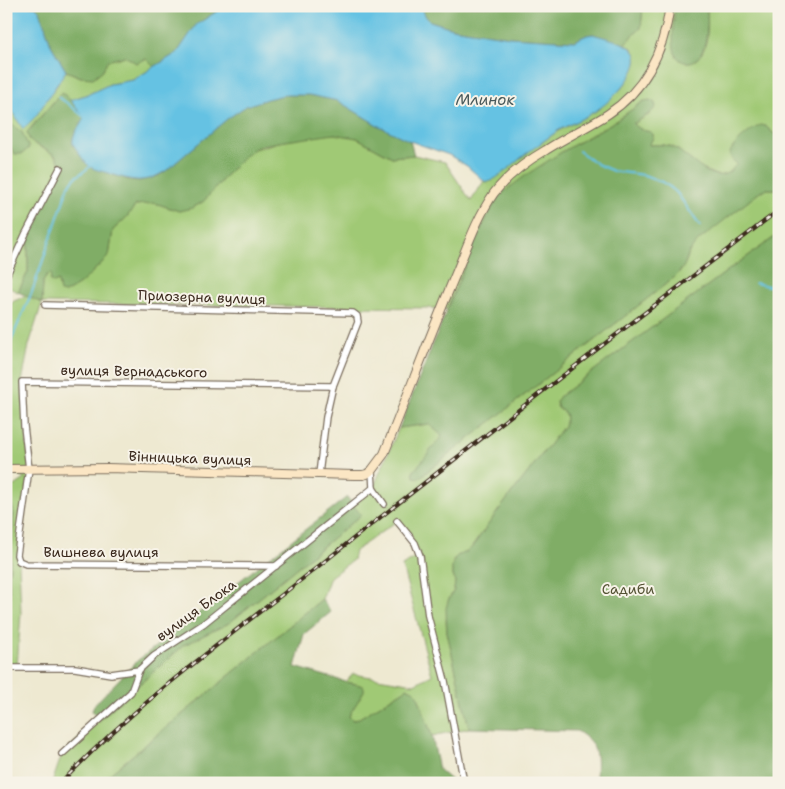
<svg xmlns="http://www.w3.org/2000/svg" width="785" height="789" font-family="'Shantell Sans',sans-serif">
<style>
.green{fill:#a0c975;stroke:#6e7a4a}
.forest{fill:#80ad66;stroke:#5e6c42}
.water{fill:#65c2e3;stroke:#507680}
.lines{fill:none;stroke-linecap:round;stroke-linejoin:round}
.stream{stroke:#65c2e3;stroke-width:2}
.street-casing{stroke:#7a6d5d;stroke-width:8}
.secondary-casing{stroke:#7a6d5d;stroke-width:10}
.street{stroke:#fff;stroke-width:5.5}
.secondary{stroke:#fbe6c4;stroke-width:8}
.rail-casing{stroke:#3b2a1e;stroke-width:4}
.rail{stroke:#f7f3e8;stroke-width:2;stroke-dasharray:5.5;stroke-linecap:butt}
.labels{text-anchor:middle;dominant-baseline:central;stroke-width:4;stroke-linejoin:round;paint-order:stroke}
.street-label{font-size:14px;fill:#3b2a1e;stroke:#f7f3e8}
.park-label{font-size:14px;fill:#545234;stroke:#f7f3e8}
.water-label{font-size:15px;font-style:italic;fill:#485859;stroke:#f7f3e8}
</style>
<rect width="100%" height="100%" fill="#f7f3e8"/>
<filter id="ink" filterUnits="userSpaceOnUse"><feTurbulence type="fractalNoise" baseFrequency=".02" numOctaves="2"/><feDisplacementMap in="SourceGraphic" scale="10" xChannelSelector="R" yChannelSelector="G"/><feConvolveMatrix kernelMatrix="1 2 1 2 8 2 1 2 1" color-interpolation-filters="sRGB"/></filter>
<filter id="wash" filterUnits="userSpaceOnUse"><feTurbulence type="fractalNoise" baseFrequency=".0096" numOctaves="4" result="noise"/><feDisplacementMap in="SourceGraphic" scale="20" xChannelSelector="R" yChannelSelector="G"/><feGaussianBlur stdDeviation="1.12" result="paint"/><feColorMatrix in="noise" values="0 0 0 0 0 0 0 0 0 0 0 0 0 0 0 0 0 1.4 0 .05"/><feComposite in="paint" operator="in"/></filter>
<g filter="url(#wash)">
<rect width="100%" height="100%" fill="#eee9d1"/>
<g class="green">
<path d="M643,6H675L679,59L686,62C690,61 695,60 698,58C709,48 708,24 707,11L712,6H779V138L765,126L734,161L737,164L728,173L723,175L718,176L698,167L677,149L670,146L663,145H649C658,130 651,134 640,129C638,128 636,126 633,124L650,114L644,101L617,120L560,153L480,229L447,309L428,308L42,303L29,345L22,382L29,469L19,561L21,613L17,667L6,668L9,635L6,631V613L9,611L10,606L9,578L14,513L10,500L6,494V487L16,485L25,479L6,469V308L14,301L26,296L42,303L43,282L47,275L51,274L58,281L60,291L65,293L80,284L109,256L113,230L125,219L136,205L155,203L179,211L198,205L210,194L230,171L247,154L254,149L279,142L326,134H343L357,138L392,157L414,155L445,162L471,201L484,181L488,182L491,181L522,156L558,131L596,111L624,86L633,69L636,63V55L632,48L624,44L641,28Z"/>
<path d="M125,56L146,59L154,67L133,80L110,84L89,94L70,100L62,92L27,132L30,141L55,155L63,168L28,234V272L18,292L6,286V102L23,128L52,93L66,71L81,77L103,70L107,61Z"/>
<path d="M766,189H779V234L734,266L560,396L556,403L558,408L565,413L566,418L564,426L498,511L472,547L467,552L457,556L453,561L452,572L455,582L454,590L448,601L446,621L447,632L469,728L432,736L417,694L408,688L356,720L351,719L349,717L360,685L346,682L353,674L414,684L432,675L402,566L420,555L397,521L355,551L353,560L330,577L322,599L99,783H52L62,754L99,720L184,645L229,623L361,515L352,506L373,488L399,428L429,424L443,436L413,472L419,478L676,276L681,271L687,259L689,252L698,240L760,192Z"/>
</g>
<g class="forest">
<path d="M35,6H225L196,25L177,53L154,67L146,59L136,63L125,56L107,61L103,70L93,78L81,77L66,71L51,45L40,11Z"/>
<path d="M420,6H643L641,28L624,44L593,34L587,35L574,41L510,37L452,28L430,21L426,17Z"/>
<path d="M675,6H712L707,11C708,24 708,65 686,62C681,62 677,58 675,53C671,38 674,21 675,6Z"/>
<path d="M62,92L70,100L84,117C81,127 71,134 73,144L90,167L129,180L139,181L148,179L158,176L167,170L227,119L246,106L267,99L284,95H310L338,101L379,126L410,141L414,155L392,157L357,138L334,134L279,142L263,145L254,149L247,154L230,171L210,194L203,202L192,208L179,211L155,203L136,205L125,219L113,230L109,256L80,284L65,293L60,292L58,281L54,283L50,281L51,274L47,275L43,282L42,303L18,292L28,272V234L63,168L55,155L30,141L27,133Z"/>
<path d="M650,100L654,102L656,106C651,115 642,118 633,124L642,130L651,132L653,135V138L649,145C657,145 665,144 672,147C685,152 707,179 722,175C728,174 733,168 737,164C734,162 731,159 730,155C729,146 753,128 761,125L765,126L779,138V189H766L760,192L698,241L689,252L684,266L676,276L419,478L414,477L413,472L442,436L429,424L399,428L475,241L493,206L500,195L526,175L560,153L617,120L644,101Z"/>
<path d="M12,125L22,132L29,148L22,154H15L6,141V128Z"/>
<path d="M779,234V783H596C596,758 601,745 577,731L469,728L447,632L446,608L448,601L454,590L455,582L452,571V566L455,558L457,556L467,552L472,547L498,511L564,426L566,418L565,413L558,408L556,402L560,396L734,266Z"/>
<path d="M6,494L10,500L14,513L9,578L10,606L9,611L6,613Z"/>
<path d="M347,497L361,515L229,623L184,645L99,720L92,711L94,705L137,661Z"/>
<path d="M322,599L331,612L304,634L295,667L346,682L360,685L364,687V691L350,714L349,717L353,720H356L408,688L413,690L417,694L432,736L439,770L454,783H99Z"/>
</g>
<g class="water">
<path d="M6,6H35L40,11L51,45L66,71L36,116L23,129L6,102Z"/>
<path d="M225,6H420L426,17L430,21L452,28L510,37L574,41L587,35L593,34C604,38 633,42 636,56C640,73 610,102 597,110C585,118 572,123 559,130C551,136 542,142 534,148C519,158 507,172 491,181L488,182L484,181L467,166L449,155L410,141L379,126L338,101L309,95H284L267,99L246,106L227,119L167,170C144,185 133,181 108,173C102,171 94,170 89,166C84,162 77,150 73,144C71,134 81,127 84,117L70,100L89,94L110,84L133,80L154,67L177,53L196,25Z"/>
</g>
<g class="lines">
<g class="stream">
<path d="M58,97L67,103L84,117H86"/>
<path d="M579,151L597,164L613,171L644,175L662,182L670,187L677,193L700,226"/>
<path d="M755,283L768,286L779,283"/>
<path d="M6,352L32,292L69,185L76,177L91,166"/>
</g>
</g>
</g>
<g filter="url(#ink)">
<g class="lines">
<g class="street-casing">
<g id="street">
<path d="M6,276L26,233L60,168"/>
<path d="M45,305L353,313L357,316L358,322L333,386L326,417L319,474"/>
<path d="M372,470L373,488L384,504"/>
<path d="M397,521L415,543L420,556L428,616L445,681L464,783"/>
<path d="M276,566L26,564L19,561L17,555L29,469L24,426L22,382L333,386"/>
<path d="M6,668H75L111,674L139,670L154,656L203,624L373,488"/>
<path d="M62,754L131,692L139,670"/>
</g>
</g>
<g class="secondary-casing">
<path id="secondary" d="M6,469L108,468L354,475H363L367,474L372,470L384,454L388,444C410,389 431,333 454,278C466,250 476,219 494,193C508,175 527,161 546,150C566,137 588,127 608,114C646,89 664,50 670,6"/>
</g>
<use href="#street" class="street"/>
<use href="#secondary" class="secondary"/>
<g class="rail-casing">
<path id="rail" d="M61,783C136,703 230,636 315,569C468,447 624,329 779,210"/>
</g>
<use href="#rail" class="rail"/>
</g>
</g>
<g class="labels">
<g class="street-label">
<text transform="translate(202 297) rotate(2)">Приозерна вулиця</text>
<text transform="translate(134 371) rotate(1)">вулиця Вернадського</text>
<text transform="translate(190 458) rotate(2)">Вінницька вулиця</text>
<text x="101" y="552">Вишнева вулиця</text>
<text transform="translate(196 610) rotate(-36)">вулиця Блока</text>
</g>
<g class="park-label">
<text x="628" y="589">Садиби</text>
</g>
<g class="water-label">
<text x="485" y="100">Млинок</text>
</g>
</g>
<rect width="785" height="789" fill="none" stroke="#f7f3e8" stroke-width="25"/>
</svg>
